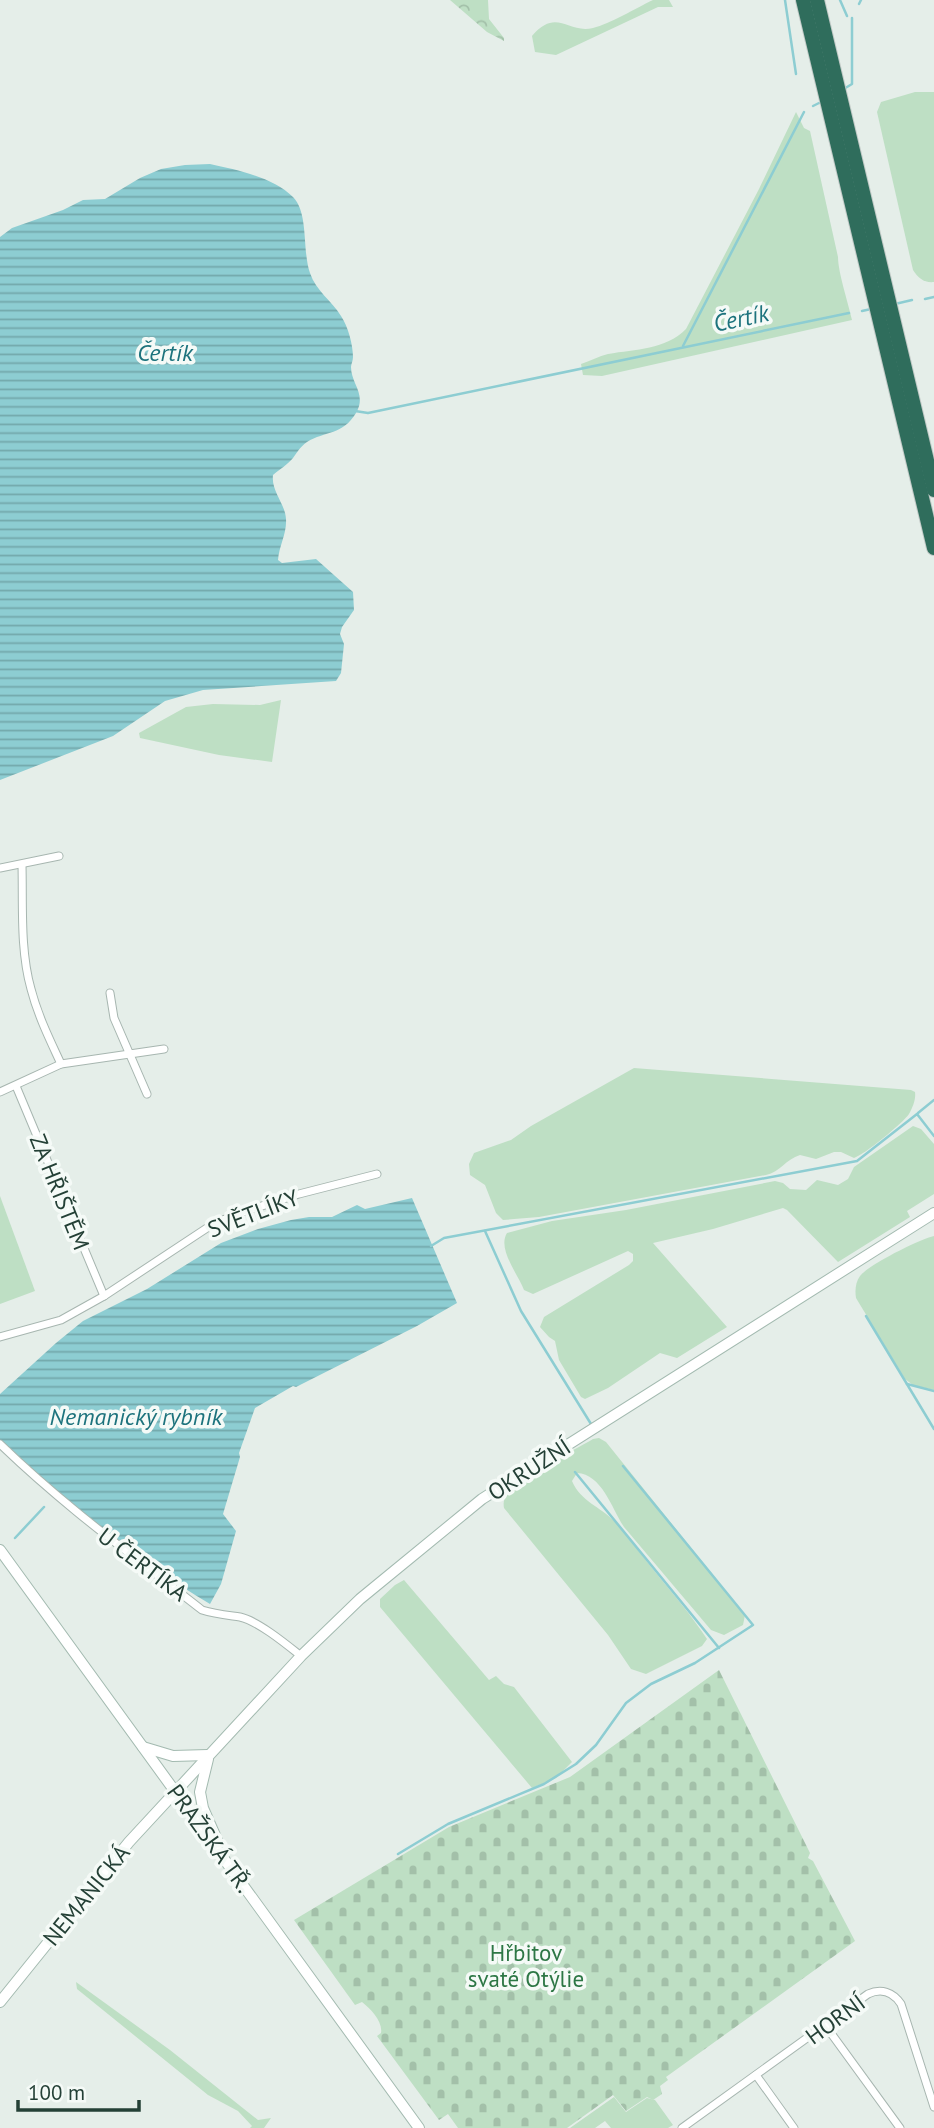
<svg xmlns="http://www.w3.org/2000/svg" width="934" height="2128" font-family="'PT Sans',sans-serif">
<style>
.grass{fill:#bedfc4}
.forest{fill:url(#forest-crowns)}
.cemetery{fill:url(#cemetery-stones)}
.water{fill:url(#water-rules)}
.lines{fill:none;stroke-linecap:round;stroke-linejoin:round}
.stream{stroke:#8dcdd2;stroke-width:2.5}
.street-casing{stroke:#a7b6b0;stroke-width:9}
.secondary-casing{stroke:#a3bab0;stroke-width:12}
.highway-casing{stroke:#c2cac7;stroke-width:16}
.street{stroke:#fff;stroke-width:7}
.secondary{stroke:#fff;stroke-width:10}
.highway{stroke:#2f6d5c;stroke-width:14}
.labels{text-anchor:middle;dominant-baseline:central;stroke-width:7;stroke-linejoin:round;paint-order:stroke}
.street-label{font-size:23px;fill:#244036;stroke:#f5faf7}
.park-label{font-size:23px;fill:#2d7745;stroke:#f5faf7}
.water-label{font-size:24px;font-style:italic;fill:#1d737d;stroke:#f5faf7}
</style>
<defs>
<pattern id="forest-crowns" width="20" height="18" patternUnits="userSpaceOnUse" patternTransform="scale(1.75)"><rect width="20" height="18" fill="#bedfc4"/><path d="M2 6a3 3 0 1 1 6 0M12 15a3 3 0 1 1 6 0" fill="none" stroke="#a3c0a9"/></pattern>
<pattern id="cemetery-stones" width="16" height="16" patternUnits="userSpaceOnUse" patternTransform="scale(1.75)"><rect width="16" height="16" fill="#bedfc4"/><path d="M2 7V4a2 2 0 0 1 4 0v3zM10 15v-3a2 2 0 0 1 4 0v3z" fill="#a3c0a9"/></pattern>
<pattern id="water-rules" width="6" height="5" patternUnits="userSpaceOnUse" patternTransform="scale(1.75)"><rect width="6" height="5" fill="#8dcdd2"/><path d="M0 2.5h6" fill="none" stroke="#73a8ab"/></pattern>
</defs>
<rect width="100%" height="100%" fill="#e5eee9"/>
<g class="grass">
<path d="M653,0H669L673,7H658L556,55L535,52L532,36C557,7 567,34 593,28C610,24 636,8 653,0Z"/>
<path d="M915,92H934V282C924,283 918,278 913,270L877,112L881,102Z"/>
<path d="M796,112L804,128L810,131L838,257C838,272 848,302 852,320L602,376L583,375L581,364C590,361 599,356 608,354C636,349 665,350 686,329L759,189Z"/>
<path d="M281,700L272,762L219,755L140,738L139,733L186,707L213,704L260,705Z"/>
<path d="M634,1068L911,1090L915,1092C916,1099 913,1107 909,1114C903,1123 864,1155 854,1158L841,1152H834L816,1159L800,1155C786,1159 780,1172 766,1175L539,1217L503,1220L496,1213L485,1185L470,1175L469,1164L474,1153L511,1140L531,1126Z"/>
<path d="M913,1126L921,1129L934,1144V1194L907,1211L910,1217L838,1262L787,1210L783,1208L713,1229L653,1243L727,1327L677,1358L660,1353L608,1388L585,1399L581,1397L559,1360L555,1341L549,1337L540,1327L544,1317L629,1265L633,1261V1254L628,1251L533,1294L524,1290C518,1274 497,1249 507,1233L552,1221L626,1210L775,1181L783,1183L790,1189L806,1190L817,1180L838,1185L848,1179L854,1167Z"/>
<path d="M0,1196L35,1291L0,1304Z"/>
<path d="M934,1236V1390L913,1385L905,1379L856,1298C855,1291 855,1283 860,1276C868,1265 920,1239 934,1236Z"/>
<path d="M599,1438L606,1442L745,1615L743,1625L724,1635L711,1630L624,1527C612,1509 602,1474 577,1473L572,1481C581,1502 600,1506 615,1522C630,1538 642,1556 656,1573C674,1595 691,1615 707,1639L702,1646L646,1674L631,1669L608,1635L504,1508C503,1502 504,1498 508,1493C521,1476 573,1451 593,1439Z"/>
<path d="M404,1580L489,1680L496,1676L504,1684L514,1687L572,1762L556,1778L532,1788L380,1607V1599L395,1585Z"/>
<path d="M76,1982L170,2050L258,2120L271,2118L264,2128H250L252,2126L238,2111L208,2095L77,1989Z"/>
<path d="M614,2097L626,2112L647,2098L655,2100L673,2125L668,2128H611L605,2121L595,2128H570Z"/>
</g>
<path class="forest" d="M450,0H488L489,19L504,38V41L487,32Z"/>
<path class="cemetery" d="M719,1670L810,1853L808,1858L813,1861L855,1941L666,2077L668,2080L660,2086L662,2094L653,2100L647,2097L626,2111L613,2095L567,2128H458L448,2114L439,2120L377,2036L381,2033C383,2022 371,2009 362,2002L355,2005L294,1920L449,1827L570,1777Z"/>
<g class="water">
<path d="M210,164C237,170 273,177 293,197C309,213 302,251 310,273C316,291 332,301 341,316C348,326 353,345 353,357C353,361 351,364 351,367C351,384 367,394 356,413C343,435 325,431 307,442C300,447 298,451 293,458C288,464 279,470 273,475C271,491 285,503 286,519C287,533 279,546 278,560L282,563L316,559L353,592L354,610L342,627L340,634L344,644L341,673L336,681L203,690L165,701L113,736L0,780V237L12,228L63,210L83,200L105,199L140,178L161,169L185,165Z"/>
<path d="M412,1198L457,1303L417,1326L296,1387L293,1386L255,1408L239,1453L240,1457L223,1514L236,1531L221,1584L210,1604C139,1562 60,1498 0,1440V1394L56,1343L83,1321L147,1289L221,1243L258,1229L291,1220L309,1217H332L357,1205L365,1209Z"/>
</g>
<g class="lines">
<g class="stream">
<path d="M785,0L796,74"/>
<path d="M840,0L847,16"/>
<path d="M859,4L861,0"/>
<path d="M842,90L852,84V18"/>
<path d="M813,106L821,102"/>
<path d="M925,299L934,297"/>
<path d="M895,304L912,300"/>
<path d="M862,311L871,309"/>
<path d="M683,346L804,112"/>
<path d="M355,411L368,413L849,313"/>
<path d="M918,1113L934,1100"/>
<path d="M485,1231L521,1311L591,1424"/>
<path d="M431,1246L444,1238L857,1161L917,1114L934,1136"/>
<path d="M866,1316L934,1429"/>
<path d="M907,1384L934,1391"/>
<path d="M575,1472L719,1648"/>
<path d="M15,1538L44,1507"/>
<path d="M398,1854L448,1824L544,1784L576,1764L596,1745L626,1703L651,1684L695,1663L753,1625L623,1466"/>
</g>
<g class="street-casing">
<g id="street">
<path d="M22,865C23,906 20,950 31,989C38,1016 50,1040 61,1064"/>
<path d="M0,868L59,856"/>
<path d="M110,993L114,1018L147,1094"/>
<path d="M16,1086L104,1296"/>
<path d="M0,1092L61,1064L164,1049"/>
<path d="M0,1337L61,1320L104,1296L213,1224L243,1212L299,1194L377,1174"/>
<path d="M0,1444C64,1506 132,1555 202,1610C215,1614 226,1615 240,1617C258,1621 286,1644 301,1656"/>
<path d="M825,2025L900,2128"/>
<path d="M756,2075L794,2128"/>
<path d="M682,2128L868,1994C881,1988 893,1992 901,2004L934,2107"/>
</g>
</g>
<g class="secondary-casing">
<g id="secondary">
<path d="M0,1550L419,2128"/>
<path d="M143,1747L173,1756L208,1755"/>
<path d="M208,1759L200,1792L203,1808L217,1840"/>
<path d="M0,2002L129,1842L301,1656L360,1599L482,1499L934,1213"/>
</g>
</g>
<g class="highway-casing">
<g id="highway">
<path d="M803,0L934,548"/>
<path d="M817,0L934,490"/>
</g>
</g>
<use href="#street" class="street"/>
<use href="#secondary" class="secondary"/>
<use href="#highway" class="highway"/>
</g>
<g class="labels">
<g class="street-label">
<text transform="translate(60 1192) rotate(68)">ZA HŘIŠTĚM</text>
<text transform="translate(253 1213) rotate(-21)">SVĚTLÍKY</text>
<text transform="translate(529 1469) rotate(-33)">OKRUŽNÍ</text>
<text transform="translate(143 1564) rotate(37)">U ČERTÍKA</text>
<text transform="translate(210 1838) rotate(54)">PRAŽSKÁ TŘ.</text>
<text transform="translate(86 1895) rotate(-51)">NEMANICKÁ</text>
<text transform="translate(835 2019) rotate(-36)">HORNÍ</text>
</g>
<g class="park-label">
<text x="526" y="1952">Hřbitov<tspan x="526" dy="26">svaté Otýlie</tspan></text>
</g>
<g class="water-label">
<text transform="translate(741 318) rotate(-12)">Čertík</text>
<text x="165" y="352">Čertík</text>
<text x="136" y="1416">Nemanický rybník</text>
</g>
</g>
<path d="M18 2100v10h121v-10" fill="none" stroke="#244036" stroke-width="3.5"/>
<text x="28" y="2100" font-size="21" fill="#244036" stroke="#f5faf7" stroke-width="5" paint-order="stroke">100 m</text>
</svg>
